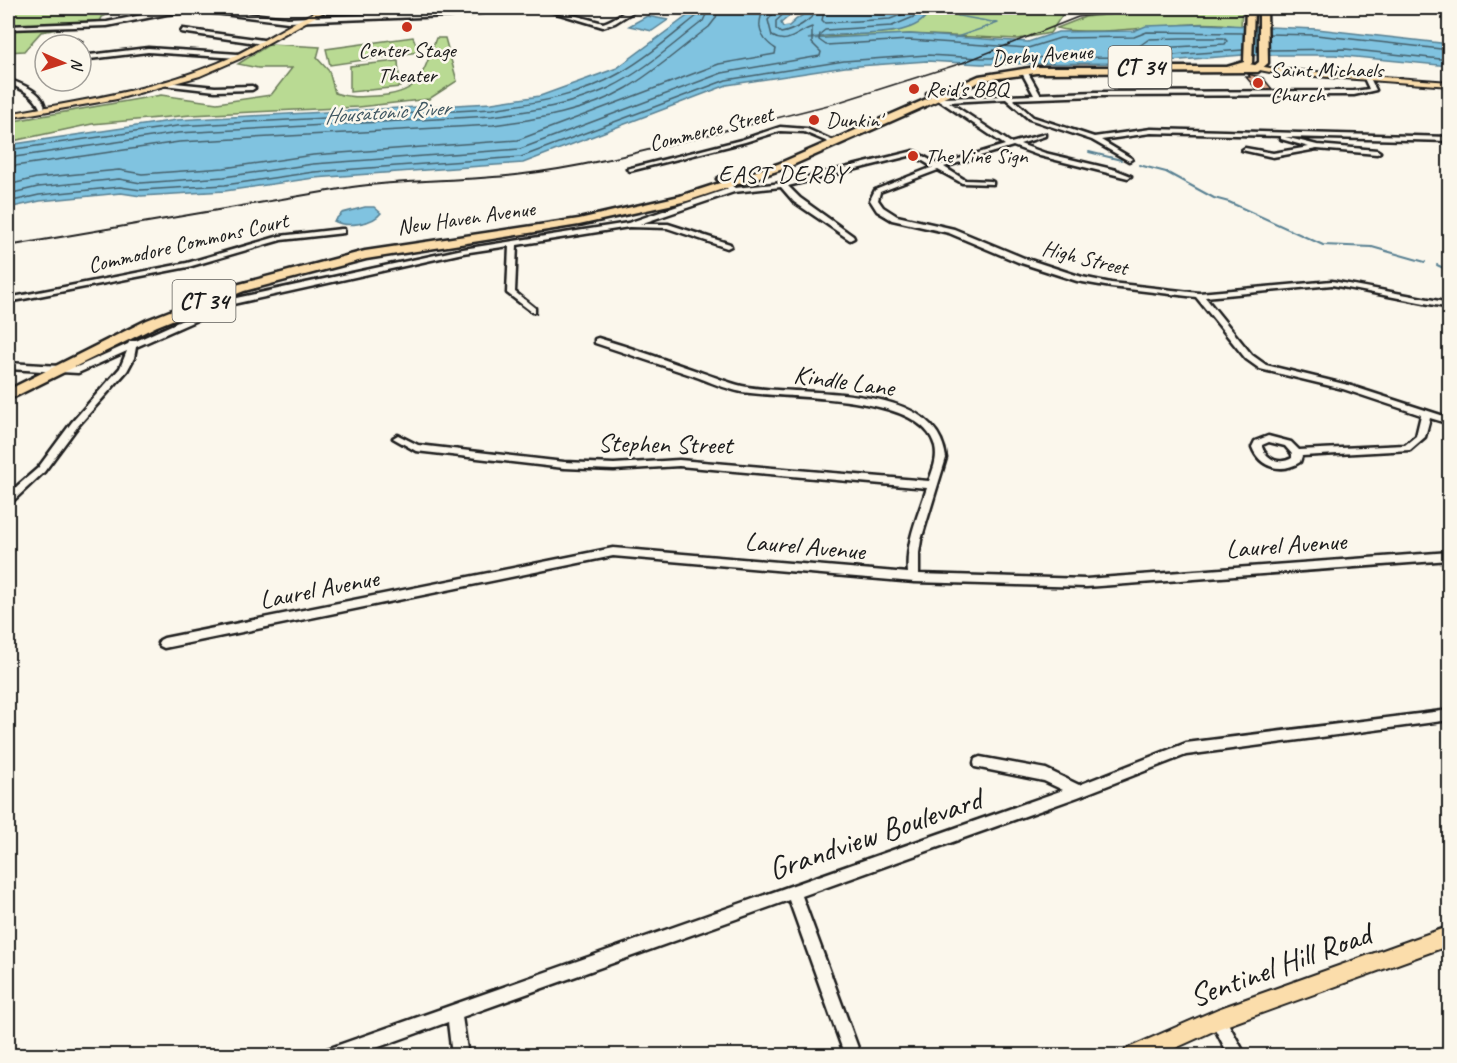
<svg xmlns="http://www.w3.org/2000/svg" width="1457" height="1063" font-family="Caveat,sans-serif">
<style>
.green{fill:#b9da93;stroke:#6a7b58;stroke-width:1.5}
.water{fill:#80c3e0;stroke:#588092;stroke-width:1.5}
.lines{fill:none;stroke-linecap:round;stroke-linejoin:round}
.shore{stroke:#445f6a;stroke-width:1.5}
.stream-far1{stroke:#588092;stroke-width:1.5}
.stream{stroke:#588092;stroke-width:2}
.building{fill:#deac91;stroke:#1c1c1c;stroke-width:1.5}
.minor-casing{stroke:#1c1c1c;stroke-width:5}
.major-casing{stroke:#1c1c1c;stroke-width:4}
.highway-casing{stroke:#1c1c1c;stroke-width:5}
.minor{fill:#fbf7ec;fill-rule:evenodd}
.major{fill:#fbddab;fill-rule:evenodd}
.highway{fill:#fbddab;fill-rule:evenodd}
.rail-far1{stroke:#1c1c1c;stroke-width:1.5}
.rail{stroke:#1c1c1c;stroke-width:2}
.poi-dot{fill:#c8321e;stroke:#fbf7ec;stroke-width:2}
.labels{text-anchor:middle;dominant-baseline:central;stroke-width:5;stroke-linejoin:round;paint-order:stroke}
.far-poi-label{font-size:22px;fill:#1c1c1c;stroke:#fbf7ec;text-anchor:start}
.far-street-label{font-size:22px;fill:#1c1c1c;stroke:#fbf7ec}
.far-water-label{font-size:22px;font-style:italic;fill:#3f5661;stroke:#fbf7ec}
.shield{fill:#fbf7ec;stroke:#5f5e5a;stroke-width:1.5}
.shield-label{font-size:24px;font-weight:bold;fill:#1c1c1c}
.far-quarter-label{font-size:24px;letter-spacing:1.5px;fill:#1c1c1c;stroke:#fbf7ec}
.street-label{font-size:26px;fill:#1c1c1c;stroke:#fbf7ec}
.near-street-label{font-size:32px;fill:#1c1c1c;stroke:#fbf7ec}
</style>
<rect width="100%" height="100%" fill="#fbf7ec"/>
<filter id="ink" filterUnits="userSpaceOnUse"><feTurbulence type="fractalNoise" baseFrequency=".0167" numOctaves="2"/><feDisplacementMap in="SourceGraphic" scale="12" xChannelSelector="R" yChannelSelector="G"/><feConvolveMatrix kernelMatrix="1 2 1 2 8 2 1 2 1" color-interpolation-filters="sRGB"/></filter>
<g filter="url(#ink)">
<g class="green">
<path d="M8,8H115L114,12L102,17L100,22L41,32L24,51L8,52Z"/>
<path d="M920,8H1067L1050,33L1018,39L909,34L840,39H800L892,32L901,30L925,14Z"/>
<path d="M1175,8H1242L1241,27C1192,17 1142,32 1093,31C1081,31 1068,32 1057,28L1085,17Z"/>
<path d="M413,37L419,52L330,65L326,49Z"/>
<path d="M436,38H445L457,81L429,99L359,107L191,115L92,124L8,142V122L161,95L217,103L271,95L292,68H258L238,64L270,44L320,47L317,58L329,71L335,93C349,98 361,97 376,96C421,94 422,75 436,38Z"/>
<path d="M398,61L400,87L350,92V66Z"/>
</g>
<g class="water">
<path d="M698,8H799L781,23L783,27L789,26C798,16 808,11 821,8H920L926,16C907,43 836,29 808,39L909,34L1028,42L1058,32L1134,31L1146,26L1202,24L1317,29L1449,44V66L1335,55H1243L1144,63L981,64L927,61L845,67L727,85L523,163L314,178L225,191L141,196L121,193L40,201L8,208V145L177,120L492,103L540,96L617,68Z"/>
<path d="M647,16L668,20L652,31L629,26Z"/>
<path d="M365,207H374L381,213C373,224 346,228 334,221L342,213Z"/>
</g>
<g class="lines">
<g class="shore">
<path d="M790,8L776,21V29L781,33C793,31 813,20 818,8"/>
<path d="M825,8L822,20L825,23L890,19L906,13L908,8"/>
<path d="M834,8L837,12L897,8"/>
<path d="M915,8L916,16L892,26L825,30L820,34L819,40L826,45L909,40L1028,48L1060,38L1134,37L1147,32L1244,33"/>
<path d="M1269,34L1316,35L1450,50"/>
<path d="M1180,38H1224L1227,41L1225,44L1143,49L1138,47L1149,39Z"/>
<path d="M1269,50L1345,49L1450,60"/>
<path d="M8,150L177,126L492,109C536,103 581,96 620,73C648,57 673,35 698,15L701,8"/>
<path d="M8,158L178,133L492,116C532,111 572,105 609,88C643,72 673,44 703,21L709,8"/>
<path d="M8,167L179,142L493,125C538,119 586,112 627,88C656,71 682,47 709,27L716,18L718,8"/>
<path d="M8,185L36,178L119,170L142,174L224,168L313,155L518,140L719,64L775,54L776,49C760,39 755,25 765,8"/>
<path d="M8,194L38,187L119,179L141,183L224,177L313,164L520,149L722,73L820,56L821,52L812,43V27C797,32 788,46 772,36L768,20L778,8"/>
<path d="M8,202L39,195L120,187L141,190L225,185L314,172L521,157L726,80L844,61L927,55L981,58L1144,57L1243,50"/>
</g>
<path class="stream-far1" d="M939,8L959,16L998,23L954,38"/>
<g class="stream">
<path d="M1089,152L1121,160"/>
<path d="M1139,165L1166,172L1214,198L1229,202L1323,245L1372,247L1425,262"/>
<path d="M1437,265L1450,271"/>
</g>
</g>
<path class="building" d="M1248,74L1263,78L1272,89H1256L1246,77H1250Z"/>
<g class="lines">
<g class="minor-casing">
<g id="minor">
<path d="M198,8L288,18L529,8L449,16L288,22L199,11L167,14L107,26L8,29V26L107,22L167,10Z"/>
<path d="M540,8H547L603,23C615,20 627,7 639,8L615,23L603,27Z"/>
<path d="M183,29L263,40L266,42L263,44L181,32Z"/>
<path d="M78,40L81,42L78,45H72Z"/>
<path d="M148,48L238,54L241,56L238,58L148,52L81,60V56Z"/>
<path d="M1024,69L1027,71L1040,94L1096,92L1354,91L1369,89L1364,78L1367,76L1370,78L1376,90L1354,95L1096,96L1013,99L1033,117L1094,137L1151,129L1450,137V141L1285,137L1317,145L1377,150L1380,152L1377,154L1317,149L1273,157L1242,150L1245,148L1273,153L1309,147L1281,139V136L1151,133L1101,140L1131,158L1132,159L1129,161L1092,140L1029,119L1006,99L949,102L1011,143L1045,134V136L1020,144L1045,153L1116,170L1131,176L1128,178L1040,156L1013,146L944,167L965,180L991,181L993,182V184L962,183L938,170L880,192L878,200L883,207L897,216L954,229L1024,258L1082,277L1111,283L1199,293L1332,281L1450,303V308L1332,285L1205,297L1252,355L1266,365L1348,385L1450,418V424L1430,418L1425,437L1410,450L1302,456L1300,462C1282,474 1260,468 1252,447L1255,441L1268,436L1291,442L1299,450L1405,445L1416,436L1421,415L1343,389L1260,369L1246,359L1196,297L1111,287L1077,281L1018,262L949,233L892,220L877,211L870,200L875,190L933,167L913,155L788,186L800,198L853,236L854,238L850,240L794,202L781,187L734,192L640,224H668L730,244L731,246L727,248L667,228L629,227L517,245L515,292L535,308V312H532L507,293L509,246L463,253L233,304L136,347L134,358L127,371L78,426L44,472L12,502L8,503V494L38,468L72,422L120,368L127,351L78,373L8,369V363L77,367L128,344L130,341H136L227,300L463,249L628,223L728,189L717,179L720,177L735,188L783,183L914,151L939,165L1005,145L940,101L927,95V93H931L943,98L1003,96L1006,94L1009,96L1034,95L1021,71ZM1269,442L1285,446L1292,454V458C1280,465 1267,460 1262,447V445Z"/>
<path d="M8,79C23,85 45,92 45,110H41C34,94 23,90 8,83Z"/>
<path d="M165,82L215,87L252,86L255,88L252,90L215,91L163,85V83Z"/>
<path d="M780,127L807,129L838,143L833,144L804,132L780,131L745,142L630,171L627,169L741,140Z"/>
<path d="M341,229H344V233L281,240L188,267L8,302V298L187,263L280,236Z"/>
<path d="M598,338C633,348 668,361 703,373C715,377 729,383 742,386C798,398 937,378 946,458L921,540L919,553V574L1086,579L1450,552V560L1086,587L914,582L613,556L164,648L160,646L158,643L160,640L164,638L613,548L908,573C905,543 918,516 927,488L679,466L614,470L564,468L416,451L393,438L398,435L418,445L564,462L614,464L679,460L929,481C933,469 938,459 935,446C921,392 786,399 742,392C726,389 710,382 694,376C661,365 628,354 595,343V339Z"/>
<path d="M1450,710V720L1186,755L1078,797L802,896L861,1056H845L789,900L462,1017L468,1056H452L448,1022L354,1056H322L324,1050L330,1048L1063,790L1044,781L975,767L974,763L975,759L980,757L1046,769L1079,785L1186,743Z"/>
<path d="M1218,1011L1223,1014L1246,1056H1229L1210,1019L1213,1014Z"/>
</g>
</g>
<g class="major-casing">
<g id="major">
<path d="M324,8H331L239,59L200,76L117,99L8,118V114C79,101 151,91 218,63C255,48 287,24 324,8Z"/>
<path d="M1244,63L1275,69L1450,82V86L1275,73L1244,67Z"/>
<path d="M1450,926V945L1220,1028L1158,1056H1123L1126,1049L1218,1009Z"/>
</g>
</g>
<g class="highway-casing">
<path id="highway" d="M1246,8H1254L1252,63L1247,67H1253L1259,62V8H1267L1268,63L1258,72L1036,73L984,80L786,168L687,201L579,225L366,259L244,291L157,326L8,400V390L147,320L236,285L365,251L579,219L680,196L778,164L979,76L1036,67H1227L1244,62Z"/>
</g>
<use href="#minor" class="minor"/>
<use href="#major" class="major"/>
<use href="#highway" class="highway"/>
<path class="rail-far1" d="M733,129L836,103L962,63L1078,17L1137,8"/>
<path class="rail" d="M8,246L352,187C407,180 461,181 516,175C591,167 666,145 739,127"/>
</g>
</g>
<g class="poi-dot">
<circle cx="407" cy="27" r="6"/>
<circle cx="1258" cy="83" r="6"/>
<circle cx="914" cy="89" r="6"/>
<circle cx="814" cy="120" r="6"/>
<circle cx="913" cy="156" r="6"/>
</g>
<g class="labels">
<g class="far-poi-label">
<text x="407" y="50" text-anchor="middle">Center Stage<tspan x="407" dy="25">Theater</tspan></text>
<text x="1270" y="70">Saint Michaels<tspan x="1270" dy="25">Church</tspan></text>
<text x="926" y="89">Reid's BBQ</text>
<text x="826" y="120">Dunkin'</text>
<text x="925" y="156">The Vine Sign</text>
</g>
<g class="far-street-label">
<text transform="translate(1042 55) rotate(-4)">Derby Avenue</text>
<text transform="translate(711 129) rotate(-14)">Commerce Street</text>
<text transform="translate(466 218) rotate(-8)">New Haven Avenue</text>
<text transform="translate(188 243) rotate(-13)">Commodore Commons Court</text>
<text transform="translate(1085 258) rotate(14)">High Street</text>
</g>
<g class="far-water-label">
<text transform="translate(387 112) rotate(-4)">Housatonic River</text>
</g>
<g class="shield">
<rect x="1108.5" y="46" width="63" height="42" rx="4.5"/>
<rect x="172.5" y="280" width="63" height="42" rx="4.5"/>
</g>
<g class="shield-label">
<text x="1140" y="67">CT 34</text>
<text x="204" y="301">CT 34</text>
</g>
<g class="far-quarter-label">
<text x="783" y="174">EAST DERBY</text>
</g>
<g class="street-label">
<text transform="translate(844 381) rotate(8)">Kindle Lane</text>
<text transform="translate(665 444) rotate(1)">Stephen Street</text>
<text transform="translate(1286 545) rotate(-4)">Laurel Avenue</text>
<text transform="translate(805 546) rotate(5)">Laurel Avenue</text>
<text transform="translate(319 589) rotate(-11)">Laurel Avenue</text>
</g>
<g class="near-street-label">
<text transform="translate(875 834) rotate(-19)">Grandview Boulevard</text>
<text transform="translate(1280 965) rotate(-20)">Sentinel Hill Road</text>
</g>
</g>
<rect width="1457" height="1063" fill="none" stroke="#fbf7ec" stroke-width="30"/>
<rect x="15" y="15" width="1427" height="1033" fill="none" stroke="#1c1c1c" stroke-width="2" filter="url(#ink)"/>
<g transform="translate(63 63) rotate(93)"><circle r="28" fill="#fbf7ec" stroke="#a29f99" stroke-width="1.5"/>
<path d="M0-4.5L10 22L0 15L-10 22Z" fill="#c8321e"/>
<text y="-9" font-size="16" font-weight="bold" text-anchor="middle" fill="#1c1c1c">N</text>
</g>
</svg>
